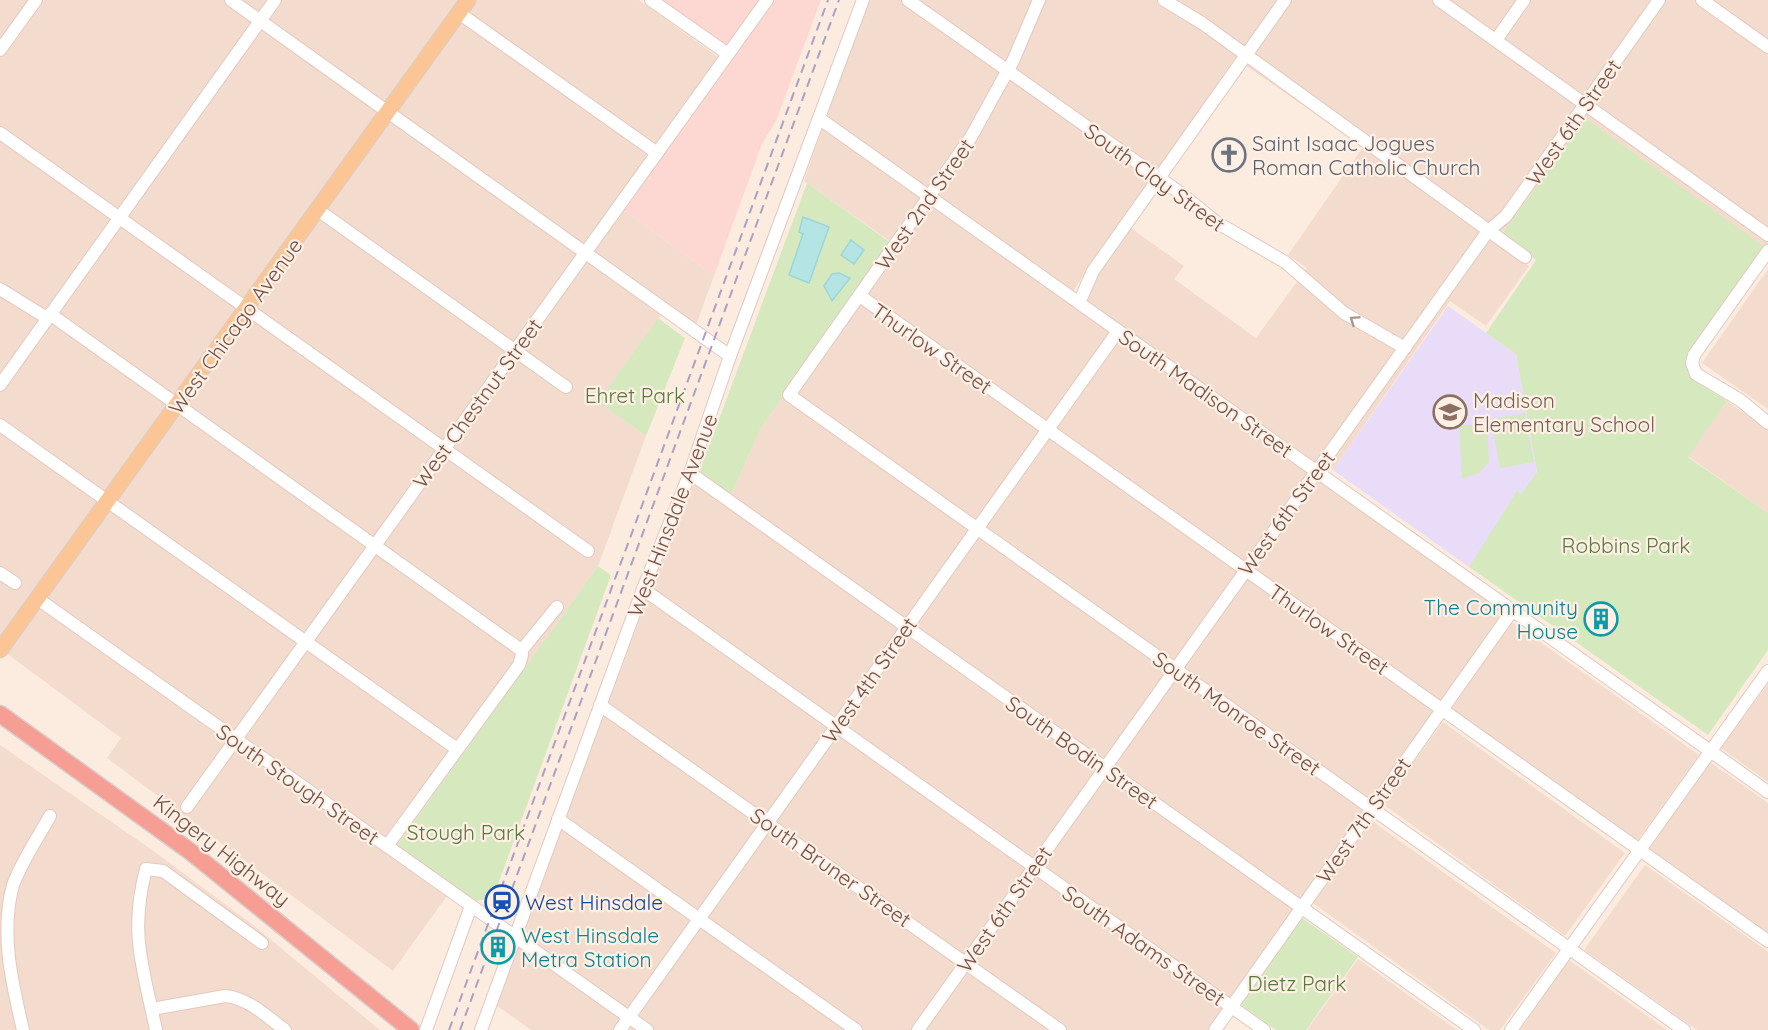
<svg xmlns="http://www.w3.org/2000/svg" width="1768" height="1030" font-family="Quicksand,sans-serif">
<style>
.residential{fill:#f3dccd}
.commercial{fill:#fdd8d2}
.education{fill:#e9dcf8}
.green{fill:#d6e9be}
.water{fill:#b4e5e4;stroke:#9ad7d6;stroke-width:1.5}
.lines{fill:none;stroke-linecap:round;stroke-linejoin:round}
.minor-casing{stroke:#e2c8be;stroke-width:14}
.major-casing{stroke:#d8cecb;stroke-width:17}
.highway-casing{stroke:#d8cecb;stroke-width:19}
.minor{stroke:#fff;stroke-width:12}
.major{stroke:#fcc596;stroke-width:15}
.highway{stroke:#f79e94;stroke-width:16}
.rail{stroke:#ad9fc4;stroke-width:2;stroke-dasharray:9 6;stroke-linecap:butt}
.oneway{stroke:#aa9591}
.labels{text-anchor:middle;dominant-baseline:central;stroke-width:4.5;stroke-linejoin:round;paint-order:stroke}
.street-label{font-size:21px;fill:#724f47;stroke:#fff0e5}
.worship-label{font-size:21px;fill:#5b616d;stroke:#fff0e5;text-anchor:start}
.park-label{font-size:21px;fill:#59783f;stroke:#fff0e5}
.education-label{font-size:21px;fill:#785e54;stroke:#fff0e5;text-anchor:start}
.culture-label{font-size:21px;fill:#0d838f;stroke:#fff0e5;text-anchor:end}
.transit-label{font-size:21px;fill:#164399;stroke:#fff0e5;text-anchor:start}
</style>
<rect width="100%" height="100%" fill="#fcecdf"/>
<g class="residential">
<path d="M0,0H459L0,641Z"/>
<path d="M472,0H639L725,62L621,208L714,276L696,325L668,305L598,402L646,436L598,566L397,846L454,886L393,971L107,758L121,738L6,653Z"/>
<path d="M867,0H1768V242L1765,247L1513,222L1493,240L1529,266L1486,326L1450,301L1333,470L1310,463L1084,301L1094,276L1128,226L1184,266L1174,279L1256,338L1307,268L1288,255L1363,147L1235,58L1066,301L1111,333L614,1030H531L496,1005L695,471L731,495L761,428L891,242L804,181Z"/>
<path d="M1768,269V409L1702,363Z"/>
<path d="M1118,337L1505,613L1209,1030H625Z"/>
<path d="M1727,401L1768,430V513L1688,456Z"/>
<path d="M1512,622L1699,755L1637,841L1451,709Z"/>
<path d="M1768,684V782L1721,748Z"/>
<path d="M1443,722L1625,853L1565,936L1383,804Z"/>
<path d="M0,745L155,852L253,925L380,1030H0Z"/>
<path d="M1710,762L1768,803V934L1649,849Z"/>
<path d="M1372,821L1556,953L1500,1030H1489L1313,903Z"/>
<path d="M1645,865L1768,952V1030H1697L1584,950Z"/>
<path d="M1358,959L1457,1030H1307Z"/>
<path d="M1569,960L1667,1030H1520Z"/>
</g>
<g class="commercial">
<path d="M659,0H760L725,47Z"/>
<path d="M771,0H821L776,121L762,144L714,276L621,208Z"/>
</g>
<path class="education" d="M1448,306L1516,354L1537,472L1469,567L1333,470Z"/>
<g class="green">
<path d="M1586,119L1765,247L1688,355C1683,381 1709,388 1727,401L1688,457L1768,513V650L1708,735L1469,567L1517,491L1521,494L1537,472L1516,354L1486,333L1536,260L1501,235Z"/>
<path d="M807,183L891,243L761,428L731,495L699,473Z"/>
<path d="M658,318L685,338L646,436L598,402Z"/>
<path d="M1525,413L1534,462L1500,468L1491,419Z"/>
<path d="M1487,423L1489,462L1479,473L1462,479L1459,426Z"/>
<path d="M598,566L611,575L493,898L476,901L397,846Z"/>
<path d="M1302,918L1358,957L1306,1030H1276L1240,1004Z"/>
</g>
<g class="water">
<path d="M803,217L829,227L809,283L789,275L803,234L799,232Z"/>
<path d="M851,240L864,250L854,264L841,255Z"/>
<path d="M839,273L850,278L832,301L824,286L832,274Z"/>
</g>
<g class="lines">
<g class="minor-casing">
<g id="minor">
<path d="M231,0L730,356"/>
<path d="M651,0L728,54"/>
<path d="M908,0L1179,192L1216,222L1285,262L1344,313L1405,348"/>
<path d="M1039,0L1013,61L971,137L789,395L1684,1030"/>
<path d="M1164,0L1202,23L1525,257"/>
<path d="M1439,0L1768,235"/>
<path d="M1702,0L1768,47"/>
<path d="M459,13L657,153"/>
<path d="M1496,40L1524,0"/>
<path d="M0,50L36,0"/>
<path d="M820,119L1768,792"/>
<path d="M0,133L588,551"/>
<path d="M318,210L566,387"/>
<path d="M1768,251L1694,355L1692,363L1696,374L1740,400L1768,423"/>
<path d="M0,289L47,318"/>
<path d="M860,296L1768,941"/>
<path d="M1079,303L1093,271L1285,0"/>
<path d="M50,314L521,650L522,655L519,665L387,846"/>
<path d="M0,385L275,0"/>
<path d="M0,425L457,749"/>
<path d="M690,473L1474,1030"/>
<path d="M0,573L15,583"/>
<path d="M643,589L1264,1030"/>
<path d="M38,599L647,1030"/>
<path d="M521,651L557,607"/>
<path d="M600,705L1060,1030"/>
<path d="M187,807L767,0"/>
<path d="M558,819L856,1030"/>
<path d="M152,1009L225,996C248,998 266,1016 285,1030"/>
<path d="M23,1030C12,983 0,933 13,885C22,861 37,839 50,816"/>
<path d="M156,1030C143,967 129,933 146,869L163,871L262,943"/>
<path d="M426,1030L471,906"/>
<path d="M481,1030L643,589L690,473L730,356L863,0"/>
<path d="M620,1030L1118,331"/>
<path d="M918,1030L1488,231L1506,216L1659,0"/>
<path d="M1215,1030L1512,611"/>
<path d="M1511,1030L1768,671"/>
</g>
</g>
<g class="major-casing">
<path id="major" d="M0,650L468,0"/>
</g>
<g class="highway-casing">
<path id="highway" d="M0,714L191,852L411,1030"/>
</g>
<use href="#minor" class="minor"/>
<use href="#major" class="major"/>
<use href="#highway" class="highway"/>
<g class="rail">
<path d="M449,1030L828,0"/>
<path d="M460,1030L839,0"/>
</g>
</g>
<defs><path id="oneway-chevron" d="M-2-3.5L2.5 0L-2 3.5" fill="none" stroke-width="1.6" stroke-linecap="round" stroke-linejoin="round" transform="scale(1.5)"/></defs>
<use class="oneway" href="#oneway-chevron" transform="translate(1354 320) rotate(-146)"/>
<defs>
<g id="church-ring" transform="scale(1.725)"><circle r="9.5" fill="#fff0e5" stroke="#6b7280" stroke-width="1.5"/><path d="M-1.2-6h2.4v3.5h3.3v2.4h-3.3V6h-2.4V-.1h-3.3v-2.4h3.3Z" fill="#6b7280"/></g>
<g id="school-ring" transform="scale(1.725)"><circle r="9.5" fill="#fff0e5" stroke="#8d6e63" stroke-width="1.5"/><path d="M0-5L7-2L0 1L-7-2ZM-4 1L0 2.5L4 1V4Q0 6-4 4Z" fill="#8d6e63"/></g>
<g id="building-ring" transform="scale(1.725)"><circle r="9.5" fill="#fff0e5" stroke="#0f9aa8" stroke-width="1.5"/><path d="M-4-6H4V6H1V3H-1V6H-4ZM-2.5-4.3h1.7v1.8h-1.7ZM.8-4.3h1.7v1.8H.8ZM-2.5-1h1.7V.8h-1.7ZM.8-1h1.7V.8H.8Z" fill="#0f9aa8"/></g>
<g id="station-ring" transform="scale(1.725)"><circle r="9.5" fill="#fff0e5" stroke="#1a4fb4" stroke-width="1.5"/><path d="M-3-6H3Q5-6 5-4V2Q5 4 3 4L4.5 6H3L1.5 4h-3L-3 6H-4.5L-3 4Q-5 4-5 2V-4Q-5-6-3-6ZM-3.5-4v3h7v-3ZM-3.5 1v1.5H-2V1ZM2 1v1.5H3.5V1Z" fill="#1a4fb4"/></g>
</defs>
<g fill-rule="evenodd">
<use href="#church-ring" x="1229" y="155"/>
<use href="#school-ring" x="1450" y="412"/>
<use href="#building-ring" x="1601" y="619"/>
<use href="#station-ring" x="502" y="902"/>
<use href="#building-ring" x="498" y="947"/>
</g>
<g class="labels">
<g class="street-label">
<text transform="translate(1573 122) rotate(-55)">West 6th Street</text>
<text transform="translate(1155 177) rotate(36)">South Clay Street</text>
<text transform="translate(924 204) rotate(-55)">West 2nd Street</text>
<text transform="translate(235 326) rotate(-54)">West Chicago Avenue</text>
<text transform="translate(932 348) rotate(35)">Thurlow Street</text>
<text transform="translate(1206 393) rotate(35)">South Madison Street</text>
<text transform="translate(477 403) rotate(-54)">West Chestnut Street</text>
<text transform="translate(1286 513) rotate(-54)">West 6th Street</text>
<text transform="translate(672 515) rotate(-69)">West Hinsdale Avenue</text>
<text transform="translate(1329 629) rotate(35)">Thurlow Street</text>
<text transform="translate(869 680) rotate(-55)">West 4th Street</text>
<text transform="translate(1237 713) rotate(35)">South Monroe Street</text>
<text transform="translate(1082 752) rotate(35)">South Bodin Street</text>
<text transform="translate(298 784) rotate(35)">South Stough Street</text>
<text transform="translate(1363 820) rotate(-55)">West 7th Street</text>
<text transform="translate(222 850) rotate(38)">Kingery Highway</text>
<text transform="translate(831 867) rotate(35)">South Bruner Street</text>
<text transform="translate(1004 909) rotate(-55)">West 6th Street</text>
<text transform="translate(1144 945) rotate(35)">South Adams Street</text>
</g>
<g class="worship-label">
<text x="1252" y="143">Saint Isaac Jogues<tspan x="1252" dy="24">Roman Catholic Church</tspan></text>
</g>
<g class="park-label">
<text x="635" y="395">Ehret Park</text>
<text x="1626" y="545">Robbins Park</text>
<text x="466" y="832">Stough Park</text>
<text x="1297" y="983">Dietz Park</text>
</g>
<g class="education-label">
<text x="1473" y="400">Madison<tspan x="1473" dy="24">Elementary School</tspan></text>
</g>
<g class="culture-label">
<text x="1578" y="607">The Community<tspan x="1578" dy="24">House</tspan></text>
<text x="521" y="935" text-anchor="start">West Hinsdale<tspan x="521" dy="24">Metra Station</tspan></text>
</g>
<g class="transit-label">
<text x="525" y="902">West Hinsdale</text>
</g>
</g>
</svg>
